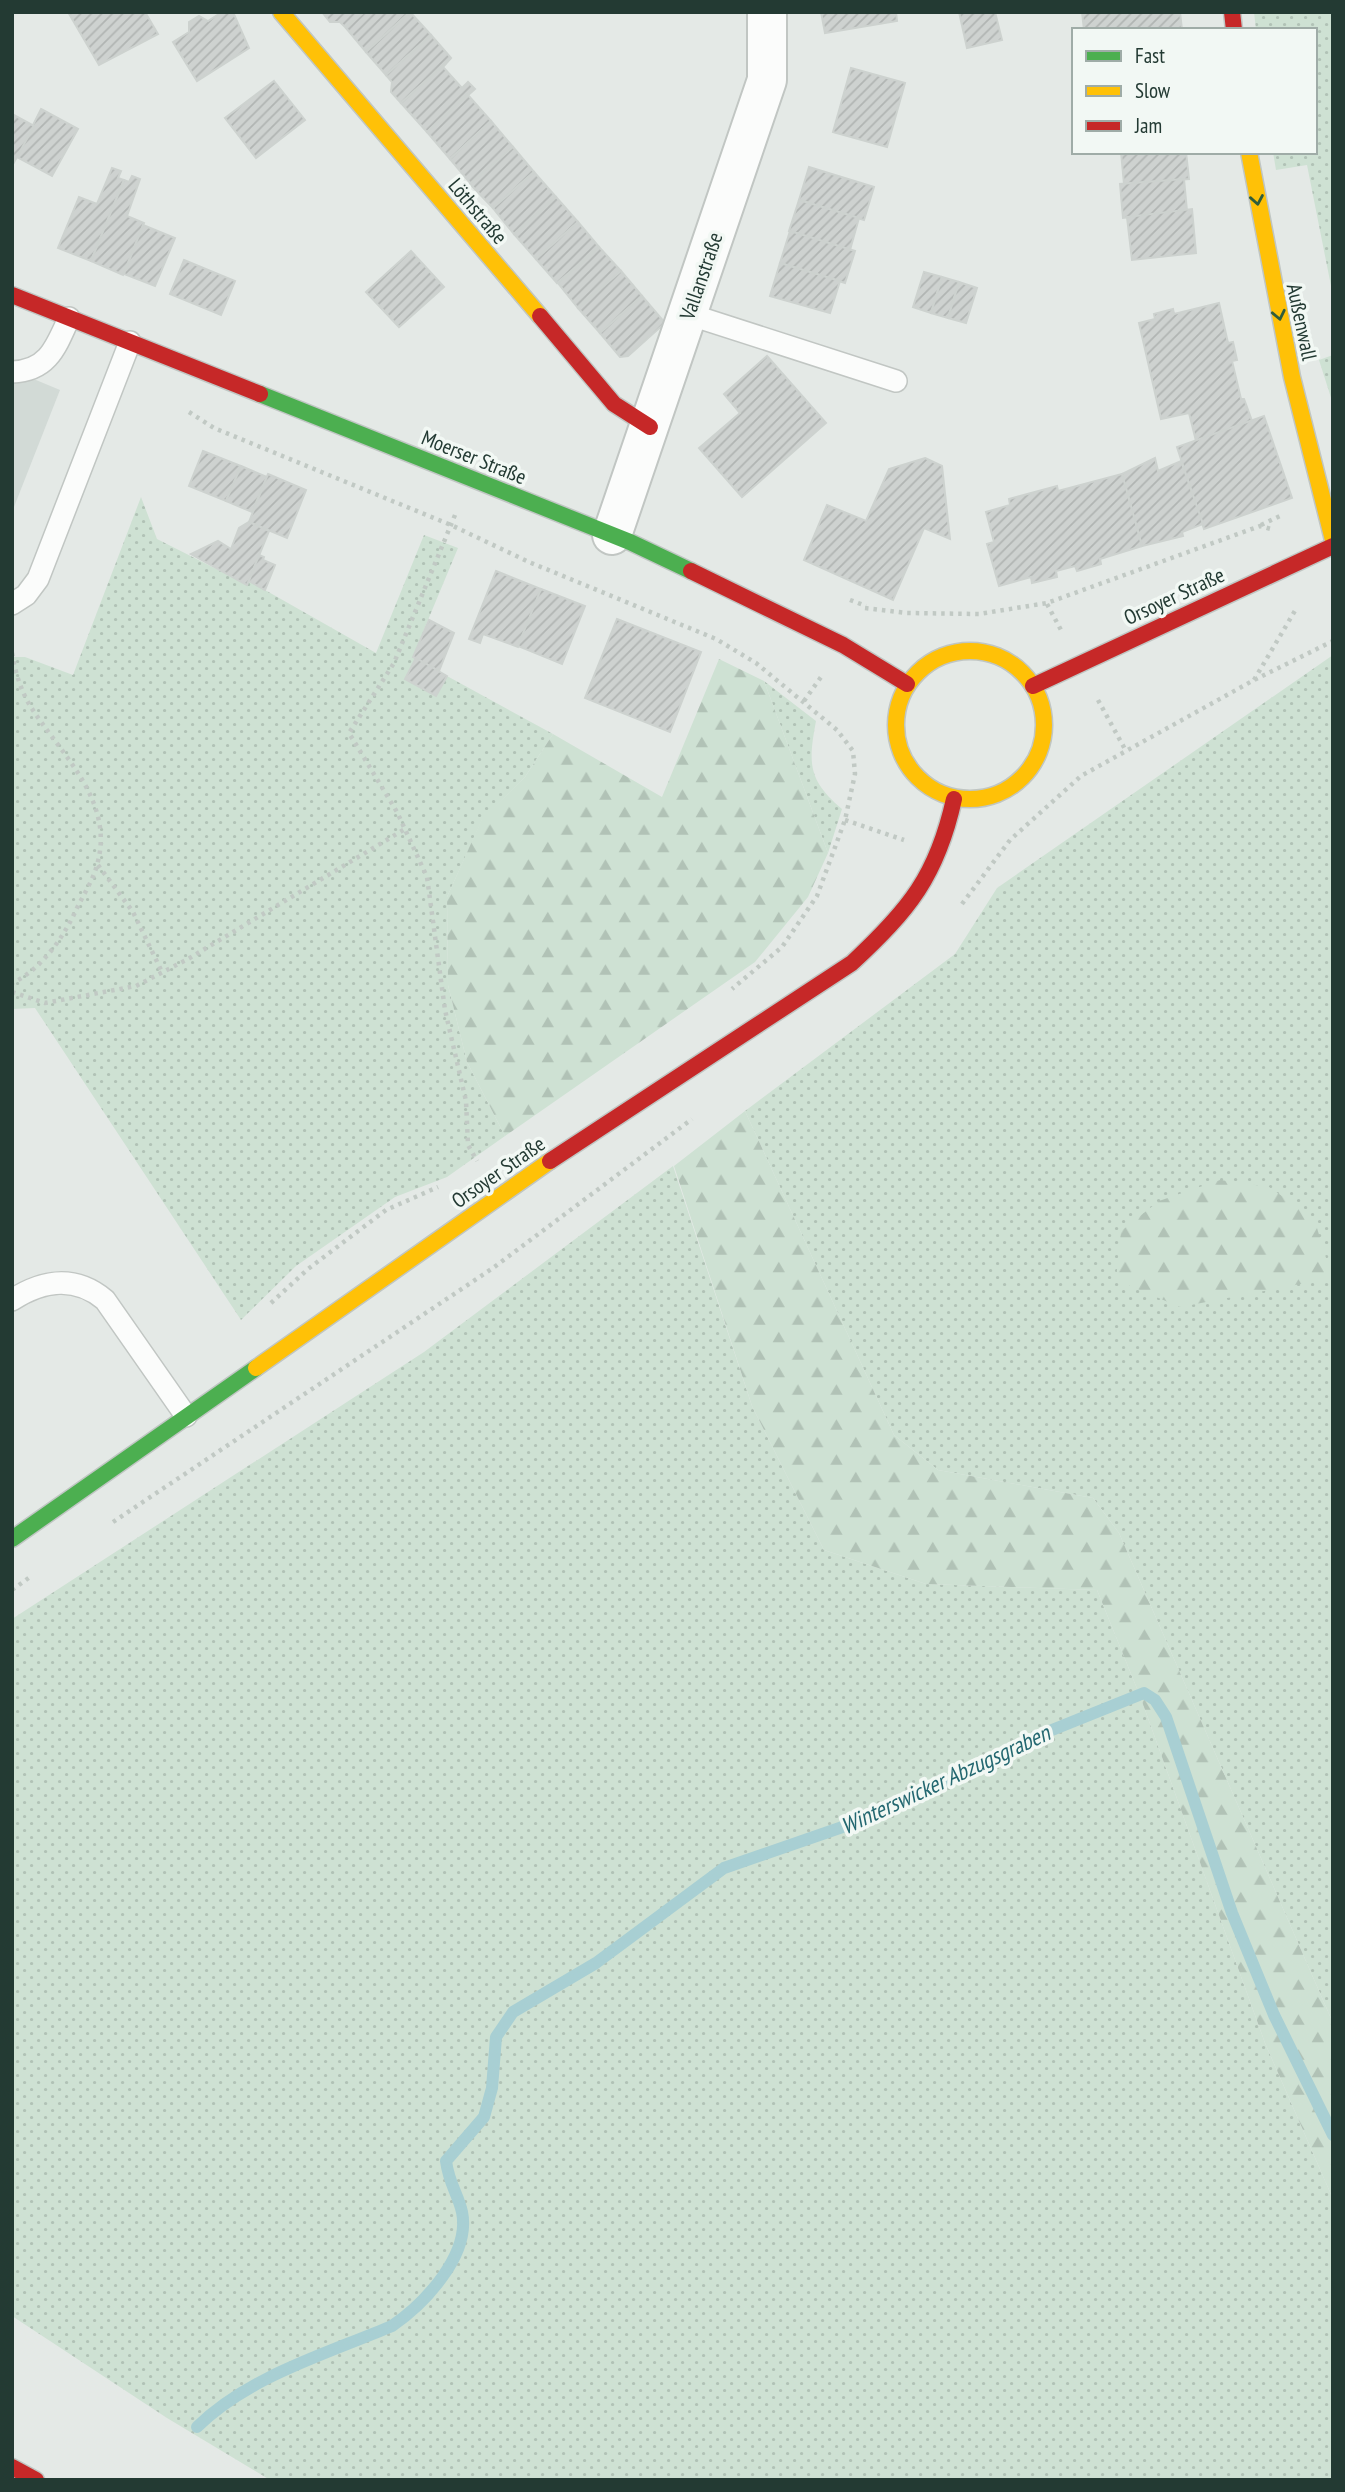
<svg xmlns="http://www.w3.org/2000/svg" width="1345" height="2492" font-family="'PT Sans Narrow',sans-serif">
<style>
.built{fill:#d2dad6}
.grass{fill:url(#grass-dots)}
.forest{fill:url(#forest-firs)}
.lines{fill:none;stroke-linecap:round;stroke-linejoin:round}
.stream{stroke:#a8cfd3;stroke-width:12}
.building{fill:url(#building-hatch);stroke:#cdd2cf;stroke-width:2}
.lane-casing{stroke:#c1c6c3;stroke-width:24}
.street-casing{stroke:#c1c6c3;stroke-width:42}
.fast-casing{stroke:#c0c6c3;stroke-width:19}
.slow-casing{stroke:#c0c6c3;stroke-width:19}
.jam-casing{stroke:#c0c6c3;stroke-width:19}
.path{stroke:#c1c9c4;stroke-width:4.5;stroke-dasharray:3.5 5;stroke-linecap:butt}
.lane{stroke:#fbfcfb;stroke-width:21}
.street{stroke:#fbfcfb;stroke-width:38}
.fast{stroke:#4caf50;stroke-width:16}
.slow{stroke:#ffc107;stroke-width:16}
.jam{stroke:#c62828;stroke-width:16}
.oneway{stroke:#2f5d3c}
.labels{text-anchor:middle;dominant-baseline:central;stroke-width:7;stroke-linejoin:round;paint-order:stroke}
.street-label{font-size:21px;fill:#233a33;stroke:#f2f8f4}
.water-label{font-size:23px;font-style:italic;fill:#236770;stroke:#f2f8f4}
</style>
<defs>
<pattern id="grass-dots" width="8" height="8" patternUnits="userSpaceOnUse" patternTransform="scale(1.75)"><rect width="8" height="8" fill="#cee1d3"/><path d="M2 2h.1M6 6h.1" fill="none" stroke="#b1c2b6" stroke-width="1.8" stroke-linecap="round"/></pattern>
<pattern id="forest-firs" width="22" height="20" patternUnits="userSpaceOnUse" patternTransform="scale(1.75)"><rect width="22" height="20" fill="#cee1d3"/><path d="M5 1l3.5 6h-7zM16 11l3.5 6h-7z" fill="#b1c2b6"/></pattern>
<pattern id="building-hatch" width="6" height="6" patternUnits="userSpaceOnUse" patternTransform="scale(1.75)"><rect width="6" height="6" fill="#ced2d0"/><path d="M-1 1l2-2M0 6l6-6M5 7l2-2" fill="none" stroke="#b1b5b3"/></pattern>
</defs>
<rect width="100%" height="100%" fill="#e4e9e6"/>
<path class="built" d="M12,370L60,390L12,512Z"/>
<g class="grass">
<path d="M1254,12H1333V296L1307,165L1276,170L1273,152H1315V30H1256Z"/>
<path d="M1333,355V404L1319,360Z"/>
<path d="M141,497L157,539L246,584L249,581L376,653L424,535L458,548L413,656L416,658L405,679L436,696L447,676L553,734L525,777L482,820L447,897L448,985L467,1062L505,1136L447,1177L395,1197L296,1266L241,1320L35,1008L12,1009V657H25L73,675Z"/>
<path d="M1333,655V2023L1119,1533L1093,1498L938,1470L894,1435L745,1111L955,954L997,888Z"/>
<path d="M764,681L816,721C808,764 808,780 842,809L828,853Z"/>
<path d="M673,1166L752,1406L824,1550L926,1584L1097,1590L1140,1696L1265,2043L1333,2199V2480H270L167,2418L12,2316V1619L424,1352Z"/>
</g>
<g class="forest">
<path d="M719,659L764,681L828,853L808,897L755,962L505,1136L467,1062L448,985L447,897L482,819L525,777L553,734L662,797Z"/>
<path d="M745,1111L894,1435L938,1470L1093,1498L1119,1533L1333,2023V2199L1265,2043L1140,1696L1097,1590L926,1584L824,1550L752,1406L674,1166Z"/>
<path d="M1220,1180L1269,1187L1314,1218L1332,1278L1180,1307L1116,1280L1121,1231L1159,1201Z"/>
</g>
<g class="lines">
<path class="stream" d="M197,2427C249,2376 326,2354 392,2326C424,2304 471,2255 462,2212C458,2194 449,2184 446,2161L484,2117L492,2088L496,2037L513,2012L596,1963L724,1868L880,1814L1047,1732L1144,1693L1155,1700L1166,1717L1232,1913L1274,2015L1333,2135"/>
</g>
<g class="building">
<path d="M68,12H145L158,34L99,65Z"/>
<path d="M222,12H233L249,48L197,81L173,42L189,32V22L199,16L208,21Z"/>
<path d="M322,12H364L346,28L340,22H330Z"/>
<path d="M364,12H410L366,52L346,28Z"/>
<path d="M410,12L431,35L386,75L366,52Z"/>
<path d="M821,12H896L897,21L825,33Z"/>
<path d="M959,12H995L1002,40L967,48Z"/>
<path d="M1082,12H1180L1182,30H1084Z"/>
<path d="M431,35L451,58L401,103L391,92L392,82L386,75Z"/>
<path d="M451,58L443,67L462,88L468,82L475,89L427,132L401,103Z"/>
<path d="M851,68L905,83L887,147L833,132Z"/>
<path d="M274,81L305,120L256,158L225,118Z"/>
<path d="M467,94L491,121L450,159L427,132Z"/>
<path d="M41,109L78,129L52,176L17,157Z"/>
<path d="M12,114L34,126L12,166Z"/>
<path d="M491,121L513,147L471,184L450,159Z"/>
<path d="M513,147L534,172L493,208L470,184Z"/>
<path d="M1121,152H1186L1189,179L1124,184Z"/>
<path d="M809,167L874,187L864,220L799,200Z"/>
<path d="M112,168L121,171L118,178L124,180L91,261L58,248L79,197L97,204Z"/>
<path d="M534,172L556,197L514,234L493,208Z"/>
<path d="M132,176L140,179L127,216L144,223L123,275L91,261L124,180L129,182Z"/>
<path d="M1184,179L1187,211L1123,218L1120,184Z"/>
<path d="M556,197L578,222L536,259L514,234Z"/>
<path d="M799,200L859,218L850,250L789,231Z"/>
<path d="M1192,209L1196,253L1132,260L1127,217Z"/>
<path d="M578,222L599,247L557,283L536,259Z"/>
<path d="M143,225L175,238L155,286L124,274Z"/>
<path d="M790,231L855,251L845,283L780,263Z"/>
<path d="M599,247L621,271L578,308L558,283Z"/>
<path d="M411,251L444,287L399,327L366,292Z"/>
<path d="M184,260L235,281L221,315L170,294Z"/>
<path d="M780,263L840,281L830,313L770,296Z"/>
<path d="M621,271L642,296L600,333L578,308Z"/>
<path d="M924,272L942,277L931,313L913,307Z"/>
<path d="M942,277L959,282L948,318L931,313Z"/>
<path d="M959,282L977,288L966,323L948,318Z"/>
<path d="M642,296L665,323L628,356L620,357L600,333Z"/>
<path d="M1219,303L1228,343L1233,342L1237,360L1232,361L1241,399H1244L1252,421L1196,441L1189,413L1161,419L1139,323L1155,319L1154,314L1173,309L1174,314Z"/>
<path d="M767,356L826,423L742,497L699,448L740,413L724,394Z"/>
<path d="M1264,416L1292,498L1204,529L1177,447Z"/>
<path d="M203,451L241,466L226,501L189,486Z"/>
<path d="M925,458L942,466L950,539L924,528L893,600L804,560L827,505L866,521L889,469Z"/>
<path d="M1155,458L1158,471L1181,461L1203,524L1182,532L1183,536L1142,546L1122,474Z"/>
<path d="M241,466L267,477L252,512L226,501Z"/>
<path d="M268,474L306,490L287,538L249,522Z"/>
<path d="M1122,474L1142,546L1100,559L1101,564L1077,571L1075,566L1056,571L1057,577L1032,583L1031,577L999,586L987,544L994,542L986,512L1010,505L1009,499L1057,486L1058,491Z"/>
<path d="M249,522L269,531L247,585L191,554L218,541L231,549L239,528Z"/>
<path d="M259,555L264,557L263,560L275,565L265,590L249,581Z"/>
<path d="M496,571L541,589L518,647L483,634L480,643L469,639Z"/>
<path d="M541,589L585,606L562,664L518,646Z"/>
<path d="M617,619L701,652L670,732L585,698Z"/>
<path d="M429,620L454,633L439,671L413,657Z"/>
<path d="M416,658L447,676L436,696L405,679Z"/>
</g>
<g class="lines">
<g class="lane-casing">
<g id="lane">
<path d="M688,314L896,381"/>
<path d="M12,372C48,371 56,347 69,318"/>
<path d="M12,604L26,595L38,579L130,342"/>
<path d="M12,1300C43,1280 75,1275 105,1300L186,1416"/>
</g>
</g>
<g class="street-casing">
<path id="street" d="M612,535L767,80V12"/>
</g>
<g class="fast-casing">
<g id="fast">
<path d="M260,394L630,542L691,571"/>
<path d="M12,1539L256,1368"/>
</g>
</g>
<g class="slow-casing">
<g id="slow">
<path d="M281,12L540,316"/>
<path d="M1249,152L1292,377L1333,540"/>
<circle cx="970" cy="725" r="74"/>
<path d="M256,1368L550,1161"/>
</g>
</g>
<g class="jam-casing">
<g id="jam">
<path d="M1232,12L1234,30"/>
<path d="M12,295L260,394"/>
<path d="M540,316L614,404L650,427"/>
<path d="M691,571L843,645L907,684"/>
<path d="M1033,686L1333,546"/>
<path d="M550,1161L852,963C909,910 937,876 954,799"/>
<path d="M12,2467L36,2480"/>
</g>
</g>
<g class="path">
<path d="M189,412L214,428L451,525L529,562L716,639L756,663L837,730L853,751L855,774L845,820L817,896L782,947L732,989"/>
<path d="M455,515L394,663L349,733L397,812L427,877L445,1010L466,1101L468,1145L477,1161"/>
<path d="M1261,525L1284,514"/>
<path d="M850,600L866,606"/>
<path d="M1047,604L1061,630"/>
<path d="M865,608L907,613L979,614L1047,603L1260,526L1271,529"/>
<path d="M12,653C15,671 20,688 29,704C59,753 116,800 97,865C93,880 84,894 77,908C64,937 41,970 12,983"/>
<path d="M1254,680L1296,609"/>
<path d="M1098,700L1126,751"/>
<path d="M804,701L821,677"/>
<path d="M845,820L904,840"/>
<path d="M98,865L133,912L162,972"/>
<path d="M962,904L1010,840L1081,776L1254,680L1333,641"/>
<path d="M12,992L45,1003L136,986L188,959L405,829"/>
<path d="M271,1303L308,1269L386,1210L438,1187"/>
<path d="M113,1522L493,1268L692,1119"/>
<path d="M12,1590L30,1577"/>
</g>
<use href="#lane" class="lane"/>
<use href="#street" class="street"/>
<use href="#fast" class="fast"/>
<use href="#slow" class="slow"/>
<use href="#jam" class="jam"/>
</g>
<defs><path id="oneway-chevron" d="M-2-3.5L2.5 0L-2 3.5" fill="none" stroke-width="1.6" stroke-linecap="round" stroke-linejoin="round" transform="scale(1.75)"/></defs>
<g class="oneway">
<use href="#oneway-chevron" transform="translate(1257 200) rotate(80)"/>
<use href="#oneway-chevron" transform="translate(1279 315) rotate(78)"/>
</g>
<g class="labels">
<g class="street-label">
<text transform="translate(478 211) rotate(50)">Löthstraße</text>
<text transform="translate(701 276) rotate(-71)">Vallanstraße</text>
<text transform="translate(1302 322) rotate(78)">Außenwall</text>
<text transform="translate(474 457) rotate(22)">Moerser Straße</text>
<text transform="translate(1174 596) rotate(-25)">Orsoyer Straße</text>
<text transform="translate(498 1172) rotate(-35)">Orsoyer Straße</text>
</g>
<g class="water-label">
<text transform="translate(945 1779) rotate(-25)">Winterswicker Abzugsgraben</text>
</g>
</g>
<rect width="1345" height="2492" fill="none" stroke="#233a33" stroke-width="28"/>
<rect x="1072" y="28" width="245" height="126" fill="#f2f8f4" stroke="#9faca7" stroke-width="2"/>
<rect x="1086" y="51" width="35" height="10" fill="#4caf50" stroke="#9faca7" stroke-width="2"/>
<text x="1135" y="63" font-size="21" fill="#233a33">Fast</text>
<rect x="1086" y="86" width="35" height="10" fill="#ffc107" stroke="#9faca7" stroke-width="2"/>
<text x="1135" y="98" font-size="21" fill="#233a33">Slow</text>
<rect x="1086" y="121" width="35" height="10" fill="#c62828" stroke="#9faca7" stroke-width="2"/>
<text x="1135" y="133" font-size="21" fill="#233a33">Jam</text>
</svg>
